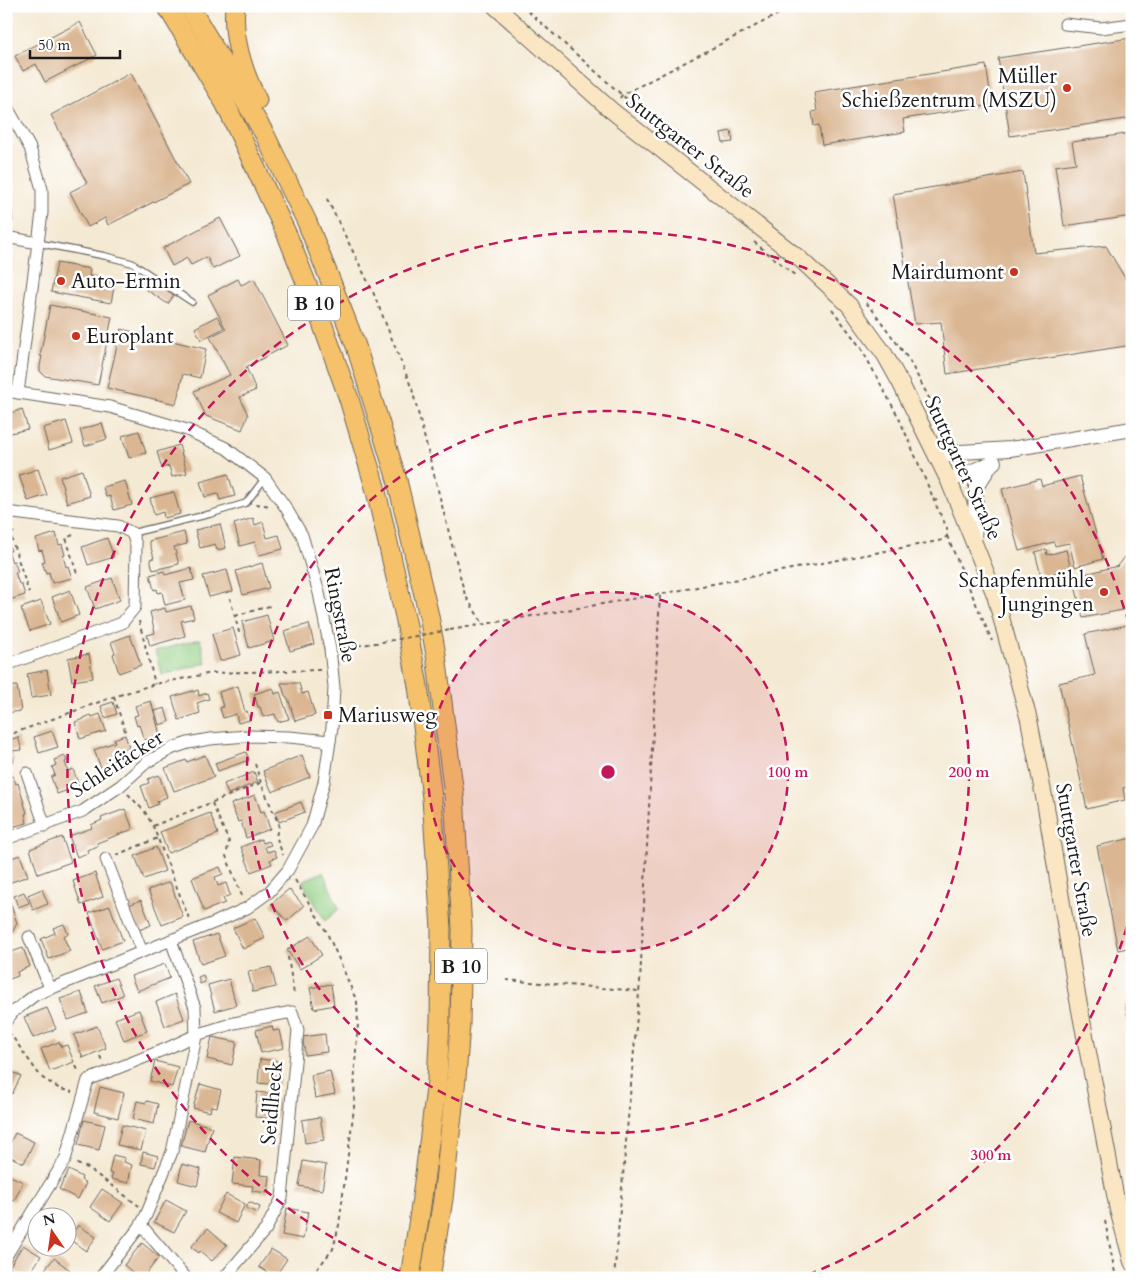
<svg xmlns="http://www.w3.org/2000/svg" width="1138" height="1284" font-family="Cardo,serif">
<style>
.green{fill:#92ce83;stroke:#577550}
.building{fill:#dab692}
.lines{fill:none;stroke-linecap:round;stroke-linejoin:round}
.service-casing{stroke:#68645c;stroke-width:8}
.minor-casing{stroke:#68645c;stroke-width:13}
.tertiary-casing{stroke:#68645c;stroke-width:16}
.secondary-casing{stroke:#68645c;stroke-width:18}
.trunk-casing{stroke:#68645c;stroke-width:21}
.path{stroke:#68645c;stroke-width:2;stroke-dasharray:4 4;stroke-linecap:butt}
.service{stroke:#fff;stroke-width:5.5}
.minor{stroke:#fff;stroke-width:11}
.tertiary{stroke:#fff;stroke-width:14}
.secondary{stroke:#fbe6c4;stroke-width:16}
.trunk{stroke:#f5c16b;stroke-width:19}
.path-bridge{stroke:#68645c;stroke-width:2;stroke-dasharray:4 4;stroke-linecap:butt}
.ring{fill:none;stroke:#c2185b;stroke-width:2.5;stroke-dasharray:9 6}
.poi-dot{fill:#c8321e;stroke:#fff;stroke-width:2}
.labels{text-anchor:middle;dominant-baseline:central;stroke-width:5;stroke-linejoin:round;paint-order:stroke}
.shield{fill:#fff;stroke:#606060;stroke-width:1}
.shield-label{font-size:20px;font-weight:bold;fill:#1c1c1c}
.poi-label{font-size:21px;fill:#1c1c1c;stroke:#fff;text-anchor:end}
.street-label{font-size:21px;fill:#1c1c1c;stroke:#fff}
.centre{fill:#c2185b;stroke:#fff;stroke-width:2.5}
.ring-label{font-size:15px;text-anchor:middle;font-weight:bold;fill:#c2185b;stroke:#fff;stroke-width:5;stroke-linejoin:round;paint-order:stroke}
</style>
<rect width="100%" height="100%" fill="#fff"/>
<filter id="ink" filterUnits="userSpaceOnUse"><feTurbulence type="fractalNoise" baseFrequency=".02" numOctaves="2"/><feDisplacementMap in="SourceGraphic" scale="10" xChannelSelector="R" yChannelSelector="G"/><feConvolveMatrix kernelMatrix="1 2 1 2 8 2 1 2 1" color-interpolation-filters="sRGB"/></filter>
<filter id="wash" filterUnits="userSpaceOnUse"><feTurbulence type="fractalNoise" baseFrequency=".0096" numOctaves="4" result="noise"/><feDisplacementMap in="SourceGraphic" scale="20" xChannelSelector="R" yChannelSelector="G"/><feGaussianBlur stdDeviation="1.12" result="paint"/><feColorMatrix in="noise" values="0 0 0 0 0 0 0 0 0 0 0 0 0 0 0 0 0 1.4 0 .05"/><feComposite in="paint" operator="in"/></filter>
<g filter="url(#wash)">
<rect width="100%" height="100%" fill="#f4e9d3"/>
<g class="green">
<path d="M200,639L206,663L162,675L155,651Z"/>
<path d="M323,872L339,909L325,921L302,881Z"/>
</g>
<g id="blocks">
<g class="building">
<path d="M80,22L97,55L45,82L36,64L23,71L15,56Z"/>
<path d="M1131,38L1132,118L1010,136L998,58Z"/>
<path d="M986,65L992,105L903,119L905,132L822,145L819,125L814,126L812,112L817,111L814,92Z"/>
<path d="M131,73L189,184L108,225L105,218L88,227L70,192L87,183L51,115Z"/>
<path d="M731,131L733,142L723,143L721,133Z"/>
<path d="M1132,133V216L1064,226L1055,166L1076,163L1072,142Z"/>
<path d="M6,172L8,174L13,221L6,215Z"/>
<path d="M1023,172L1034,253L1106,246L1132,290V345L947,374L941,322L915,324L893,194Z"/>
<path d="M220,218L240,256L213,269L207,257L191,265L187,258L172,266L163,248Z"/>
<path d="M57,263L90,269L89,276L115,282L111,303L51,292Z"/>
<path d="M150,279L174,295L168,304L144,288Z"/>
<path d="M238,279L241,285L254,279L288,345L246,367L256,390L240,397L248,415L242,430L206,416L194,391L230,375L210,337L226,329L208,295Z"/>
<path d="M50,305L112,317L98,385L45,376L40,371V366L42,356H40Z"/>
<path d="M217,316L224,328L201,340L195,328Z"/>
<path d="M121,329L206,349L200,378L183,374L176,404L107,388Z"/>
<path d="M22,409L28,429L6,434V412L10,411L11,413Z"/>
<path d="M66,421L73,443L49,450L43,428Z"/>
<path d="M102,423L107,439L85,446L80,430Z"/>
<path d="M139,431L146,453L129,458L122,436Z"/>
<path d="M179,445L187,473L172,477L169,466L162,468L157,452Z"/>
<path d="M38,469L47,495L28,501L19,475Z"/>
<path d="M82,470L90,496L67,503L60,477Z"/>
<path d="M228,474L235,496L220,500L218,494L205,497L200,482Z"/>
<path d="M1080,476L1103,559L1075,567L1069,543L1055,546L1054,542L1019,551L1002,489L1040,479L1042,486Z"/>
<path d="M125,481L132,505L114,510L110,496L106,497L103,487Z"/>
<path d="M174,492L180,514L164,518L163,512L154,515L150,498Z"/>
<path d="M253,518L255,525L263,522L267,538L279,535L283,549L259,555L255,542L240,546L234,524Z"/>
<path d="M220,524L226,548L217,550L215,544L200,548L195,530Z"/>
<path d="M184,532L187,544L174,547L179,564L153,570L150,559L154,558L149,541Z"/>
<path d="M56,533L59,545L62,544L65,555L63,556L66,567L68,566L72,578L52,583L49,572L46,573L42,562L45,561L42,550L39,551L36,539Z"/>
<path d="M6,537L11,551H8L12,562L14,561L18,572H15L19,584L21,583L25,595L6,601Z"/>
<path d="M107,538L114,557L88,565L82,547Z"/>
<path d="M1132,548V608L1083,618L1073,577L1118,566Z"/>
<path d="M1046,549L1047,555L1066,550L1071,569L1041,576L1035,552Z"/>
<path d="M262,563L269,588L243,595L236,571Z"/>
<path d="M191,568L194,580L180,583L185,600L165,605L162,592L158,593L157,589L154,590L150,575L164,571L165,575Z"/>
<path d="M227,570L233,591L209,597L203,576Z"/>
<path d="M112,578L120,600L95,609L87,587Z"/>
<path d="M70,590L79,615L61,622L52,597Z"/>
<path d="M41,601L50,624L30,631L21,608Z"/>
<path d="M191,606L194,618L181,621L185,636L150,646L147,635L155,633L150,612L165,608L166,612Z"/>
<path d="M267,615L274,641L249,648L242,622Z"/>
<path d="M309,624L314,644L290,651L284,631Z"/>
<path d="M1132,624V786L1123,788L1125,800L1087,809L1059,683L1095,675L1085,634Z"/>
<path d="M6,627L11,641L6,642Z"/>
<path d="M233,628L241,655L220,661L212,634Z"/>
<path d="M130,635L141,665L119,673L113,654L115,653L111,642Z"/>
<path d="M89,654L93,678L72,681L68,658Z"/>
<path d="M47,670L51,695L31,698L27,674Z"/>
<path d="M281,683H299L302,694L308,692L315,715L295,721L288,698H286Z"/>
<path d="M17,686L21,711L6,713V687Z"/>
<path d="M238,686L245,712L247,711L250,720L238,723L236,714L223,718L220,708L223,707L219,692Z"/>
<path d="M273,688L275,694L280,692L289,719L278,722L275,714L263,717L260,707H258L254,694Z"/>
<path d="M198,690L199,696L207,693L209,699L197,703L200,713L179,720L172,697L193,691V692Z"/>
<path d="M151,701L160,735L144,740L139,725L137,726L134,716L138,715L135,706Z"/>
<path d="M113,702L117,714L105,718L101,706Z"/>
<path d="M165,708L169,722L159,725L155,711Z"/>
<path d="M100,714L106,731L80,739L75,722L84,719V718L91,715L92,717Z"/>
<path d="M52,731L58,747L39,753L34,737Z"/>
<path d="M125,735L129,747L118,752L123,765L103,773L94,750L115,742L114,739Z"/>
<path d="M18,737L22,750L11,751L14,761L6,764V745L8,744L7,741Z"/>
<path d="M246,752L249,760L218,771L215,763Z"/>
<path d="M205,755L214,777L174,791L165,768L186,760L187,762Z"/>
<path d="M302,755L310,777L272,792L263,771Z"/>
<path d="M65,756L67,761L65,762L68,771L73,769L79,786L57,794L51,777L55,775L52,767L56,765L54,760Z"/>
<path d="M254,772L258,782L228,794L224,784Z"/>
<path d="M159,775L167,797L157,801L158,804L149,808L141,786L149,783L148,779Z"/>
<path d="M13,776L16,784L18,783L27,813L25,814L27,823L12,827L6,809V778Z"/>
<path d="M255,795L261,812L264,811L270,829L246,838L241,821L238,822L231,804Z"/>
<path d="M301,802L305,812L279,822L275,812Z"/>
<path d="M125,809L133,829L97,843L98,846L87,850L88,853L77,857L69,836L92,828L91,825L102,820L101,818Z"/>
<path d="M210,813L218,834L168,853L160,832Z"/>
<path d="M62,837L71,862L38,874L30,849Z"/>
<path d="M1132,838V947L1118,950L1097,846Z"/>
<path d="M261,839L263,843L269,841L271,845L265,847L267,852L274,850L277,857L270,860L272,864L251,872L241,847Z"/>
<path d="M156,847L165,871L144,879L135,856Z"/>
<path d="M20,855L28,876L6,884V860Z"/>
<path d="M220,867L223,874L215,877L218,886L226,883L230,895L223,898L225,903L204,911L192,878Z"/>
<path d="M95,873L103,897L81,905L73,881Z"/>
<path d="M170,882L183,917L162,925L148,890Z"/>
<path d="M42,889L48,904L33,910L28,895Z"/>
<path d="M289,889L304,906L287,921L271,904Z"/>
<path d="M24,892L29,903L18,907L14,896Z"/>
<path d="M141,900L151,925L139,930L129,905Z"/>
<path d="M10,902L17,923L12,933L6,930V904Z"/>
<path d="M110,906L123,941L102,949L89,913Z"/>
<path d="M255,918L265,938L243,949L233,928Z"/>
<path d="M64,924L68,934L63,936L70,951L49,959L41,939L55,933L53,928Z"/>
<path d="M217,934L225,956L201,964L193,942Z"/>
<path d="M310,936L322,955L300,969L287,950Z"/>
<path d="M6,947L9,953L23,948L30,966L17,972L18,976L7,980Z"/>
<path d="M165,964L170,978L137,991L131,976Z"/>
<path d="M271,967L276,987L253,992L248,972Z"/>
<path d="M203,975L205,982L200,984L198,977Z"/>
<path d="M116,978L123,995L102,1003L95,986Z"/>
<path d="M229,979L236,1005L215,1011L208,985Z"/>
<path d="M331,984L334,1005L314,1009L310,988Z"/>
<path d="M81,992L88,1013L68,1020L60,999Z"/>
<path d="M175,994L184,1019L165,1026L156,1002Z"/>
<path d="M1132,1003V1032H1131L1125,1004Z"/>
<path d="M47,1008L56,1029L33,1038L24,1017Z"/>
<path d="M139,1010L147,1031L124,1040L115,1019Z"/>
<path d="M97,1026L106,1048L83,1058L74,1035Z"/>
<path d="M272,1026L273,1031L280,1030L284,1048L261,1053L256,1030Z"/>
<path d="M325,1034L327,1052L305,1055L303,1037Z"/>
<path d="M212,1037L237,1042L232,1065L207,1059Z"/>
<path d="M59,1042L61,1047L67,1045L74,1062L50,1071L41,1049Z"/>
<path d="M260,1059L277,1061L276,1065H280L279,1085L258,1083Z"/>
<path d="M155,1061L178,1067L172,1087L150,1081Z"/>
<path d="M6,1069L21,1076L12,1094L6,1091Z"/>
<path d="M330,1071L335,1094L315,1098L311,1075Z"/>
<path d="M200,1084L221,1090L217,1107L211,1106L210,1112L193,1108Z"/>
<path d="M100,1087L124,1093L118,1118L94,1112Z"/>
<path d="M257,1092L273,1094V1099H278L277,1119L255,1117Z"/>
<path d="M137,1101L146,1103L147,1101L158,1104L154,1124L133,1119Z"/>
<path d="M320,1117L324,1140L305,1143L302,1120Z"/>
<path d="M84,1120L105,1125L99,1150L78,1145Z"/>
<path d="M188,1120L212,1127L205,1152L181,1146Z"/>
<path d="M122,1125L146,1131L141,1150L117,1145Z"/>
<path d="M15,1133L34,1142L24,1163L6,1155L8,1152L6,1151Z"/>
<path d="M143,1152L158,1156L155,1167L141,1164Z"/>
<path d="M113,1155L125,1158L124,1162L132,1165L128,1183L111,1179L113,1174L109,1173Z"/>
<path d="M235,1157L261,1160L260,1175L270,1176L268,1193L252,1191L253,1186L232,1184Z"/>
<path d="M303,1161L326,1165L322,1190L299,1186Z"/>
<path d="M182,1164L201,1169L197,1186L178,1181Z"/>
<path d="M69,1170L82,1177L81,1180L86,1183L78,1199L59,1189Z"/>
<path d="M6,1174L23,1182L14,1201L6,1198Z"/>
<path d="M102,1189L123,1203L110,1221L90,1207Z"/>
<path d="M226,1194L245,1204L236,1223L216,1213Z"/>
<path d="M166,1200L186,1211L174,1232L154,1222Z"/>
<path d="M249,1202L260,1207L258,1213L246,1208Z"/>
<path d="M287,1208L308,1212L303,1239L282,1235Z"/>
<path d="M45,1211L53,1216H41Z"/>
<path d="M38,1221V1235L31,1231Z"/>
<path d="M78,1225L96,1237L86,1251L69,1239Z"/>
<path d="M208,1228L227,1245L212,1261L200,1251L199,1253L191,1247Z"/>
<path d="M142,1243L159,1257L143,1278H139L124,1265Z"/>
<path d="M23,1245L41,1256L27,1278L9,1267Z"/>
<path d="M271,1249L287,1259L275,1277L259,1267Z"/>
<path d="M54,1258L70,1270L64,1278H51L43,1272Z"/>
</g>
</g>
</g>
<g filter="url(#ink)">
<use href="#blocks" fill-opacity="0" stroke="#68645c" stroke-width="1"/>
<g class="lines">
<g class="service-casing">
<g id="service">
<path d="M38,243L105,256L132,263L192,302"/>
<path d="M132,533L210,514L246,503L265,478"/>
</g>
</g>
<g class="minor-casing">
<g id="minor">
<path d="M1065,24L1101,28L1132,24"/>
<path d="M6,105L30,148L42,189V213L18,393"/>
<path d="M6,237L38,243"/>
<path d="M6,391L110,407L187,430L226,448L265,478L286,508L302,535L319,593L330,649L334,687L332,727L324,782L312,826L288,870L269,892L247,908L216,922L35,995L13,1012L6,1021"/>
<path d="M6,512L118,526L132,533L136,545L135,607L122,623L6,665"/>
<path d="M27,773L45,826"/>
<path d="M6,839L83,811L120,786L147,762L173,748L188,743L210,739L247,736L289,737L330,741"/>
<path d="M106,859L142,952"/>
<path d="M29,937L50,988"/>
<path d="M141,1225L186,1278"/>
<path d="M6,1256L65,1160L88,1080L168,1048L196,1035L234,1023L292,1012L298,1030L282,1198L266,1229L224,1278"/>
<path d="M100,1278L141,1225L147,1213L172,1152L194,1047L196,1035L195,1008L171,940"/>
</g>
</g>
<g class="tertiary-casing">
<g id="tertiary">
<path d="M938,458L961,452L1010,449L1132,429"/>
<path d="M949,481L994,462"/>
<path d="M974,542L976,487L992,463"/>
</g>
</g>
<g class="secondary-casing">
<path id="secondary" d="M495,6L611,110L800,259L849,305L885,355L901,384L949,481L995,595L1029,720L1046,807L1076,989L1118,1210L1132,1262"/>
</g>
<g class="trunk-casing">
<g id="trunk">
<path d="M167,6L225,103L288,237L322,323L349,399L375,487L406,621L418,686L432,798L441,929L440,1020L437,1081L421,1205L410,1278"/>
<path d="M189,6L264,133L307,222L331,282L356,346L397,480L429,616L436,655L454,795L462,929L460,1024L456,1078L443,1199L430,1278"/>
<path d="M235,6C232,39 243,72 257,100"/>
</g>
</g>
<g class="path">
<path d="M522,6L622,95L691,154"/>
<path d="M1059,6L1061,14"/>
<path d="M620,98L622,95L794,6"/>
<path d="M327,199L373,292L412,389L465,595L483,624"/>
<path d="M754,242L797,277"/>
<path d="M866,303L872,309L909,360L946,430L955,441"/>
<path d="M832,309L861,348L899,418L934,500"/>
<path d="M256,504L271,506"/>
<path d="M14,532L10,534L29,593"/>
<path d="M73,535L66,538L77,574"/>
<path d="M947,536L992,641"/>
<path d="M230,598L240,636"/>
<path d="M235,616L273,605"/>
<path d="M139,621L155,684"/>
<path d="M450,630L660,594L943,540L947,536V528L934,501L940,499"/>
<path d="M342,648L382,642"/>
<path d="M114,697L126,734"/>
<path d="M6,736L113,697L155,684L212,673L320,670"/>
<path d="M255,764L261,783L279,825L276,836L283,855"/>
<path d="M128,794L145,812L153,826L190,921"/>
<path d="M212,803L229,842L226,856L242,896"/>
<path d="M153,826L260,783"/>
<path d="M116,855L158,838"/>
<path d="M295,880L326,931L338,957L357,1002L358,1024L355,1063L354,1108L339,1225L333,1249L310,1278"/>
<path d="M288,957L294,994"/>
<path d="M506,980L639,991"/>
<path d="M9,1032L41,1077L60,1089L72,1092"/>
<path d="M100,1056L102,1061"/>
<path d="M76,1066L79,1072"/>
<path d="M77,1164L88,1168L139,1206"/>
<path d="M1105,1221L1116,1278"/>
<path d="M614,1278L640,982L660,594"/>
</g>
<use href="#service" class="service"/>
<use href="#minor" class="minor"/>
<use href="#tertiary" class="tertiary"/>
<use href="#secondary" class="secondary"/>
<use href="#trunk" class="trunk"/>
<path class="path-bridge" d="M382,642L450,630"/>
</g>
</g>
<circle cx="608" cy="772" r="180" fill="#c2185b" fill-opacity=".12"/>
<g class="ring">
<circle cx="608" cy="772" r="180"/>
<circle cx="608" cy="772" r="361"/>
<path d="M1131 912A541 541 0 0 1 802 1277M414 1277A541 541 0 1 1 1131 632"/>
</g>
<g class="poi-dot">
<circle cx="1067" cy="88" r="5"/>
<circle cx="1014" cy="272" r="5"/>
<circle cx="61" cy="281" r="5"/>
<circle cx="76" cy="336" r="5"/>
<circle cx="1104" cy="592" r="5"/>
<rect x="323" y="710" width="10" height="10" rx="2.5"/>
</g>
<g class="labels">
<g class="shield">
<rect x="288" y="285.5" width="52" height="35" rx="4"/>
<rect x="435" y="948.5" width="52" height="35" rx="4"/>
</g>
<g class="shield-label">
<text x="314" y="303">B 10</text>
<text x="461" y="966">B 10</text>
</g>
<g class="poi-label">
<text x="1057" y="76">Müller<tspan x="1057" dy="24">Schießzentrum (MSZU)</tspan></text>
<text x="1004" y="272">Mairdumont</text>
<text x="71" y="281" text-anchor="start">Auto-Ermin</text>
<text x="86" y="336" text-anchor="start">Europlant</text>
<text x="1094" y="580">Schapfenmühle<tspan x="1094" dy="24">Jungingen</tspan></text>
<text x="338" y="715" text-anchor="start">Mariusweg</text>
</g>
<g class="street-label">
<text transform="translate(690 146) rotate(38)">Stuttgarter Straße</text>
<text transform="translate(963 468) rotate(65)">Stuttgarter Straße</text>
<text transform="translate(340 615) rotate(79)">Ringstraße</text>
<text transform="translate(117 764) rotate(-33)">Schleifäcker</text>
<text transform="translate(1076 860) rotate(80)">Stuttgarter Straße</text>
<text transform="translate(272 1103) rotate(-85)">Seidlheck</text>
</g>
</g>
<circle cx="608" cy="772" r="8" class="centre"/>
<g class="ring-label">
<text x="788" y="777">100 m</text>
<text x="969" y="777">200 m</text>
<text x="991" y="1160">300 m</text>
</g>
<rect width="1138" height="1284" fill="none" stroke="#fff" stroke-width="25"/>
<g transform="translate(52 1232) rotate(347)"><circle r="24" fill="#ffffff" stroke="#a4a4a4"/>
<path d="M0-4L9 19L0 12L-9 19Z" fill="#c8321e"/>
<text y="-8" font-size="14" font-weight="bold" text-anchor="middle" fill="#1c1c1c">N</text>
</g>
<path d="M30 50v8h90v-8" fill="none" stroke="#1c1c1c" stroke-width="2.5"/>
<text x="38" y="50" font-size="15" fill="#1c1c1c" stroke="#ffffff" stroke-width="4" paint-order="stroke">50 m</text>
</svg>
